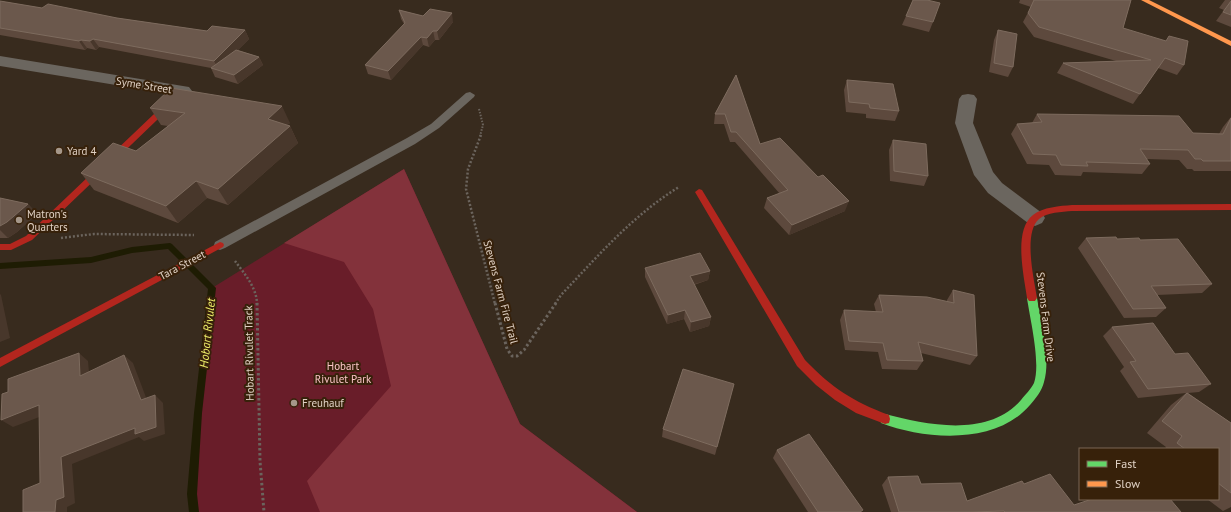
<svg xmlns="http://www.w3.org/2000/svg" width="1231" height="512" font-family="'PT Sans',sans-serif">
<style>
.green{fill:#691d29}
.forest{fill:#83323b}
.lines{fill:none;stroke-linecap:round;stroke-linejoin:round}
.stream{fill:#1e1c03;fill-rule:evenodd}
.path-far2{stroke:#6b645d;stroke-width:2;stroke-dasharray:1.5 1.5;stroke-linecap:butt}
.path-far1{stroke:#6b645d;stroke-width:2.5;stroke-dasharray:2 2;stroke-linecap:butt}
.path{stroke:#6b645d;stroke-width:3;stroke-dasharray:2.5 2.5;stroke-linecap:butt}
.lane{fill:#6b665f;fill-rule:evenodd}
.street{fill:#6b665f;fill-rule:evenodd}
.fast{fill:#63d668;fill-rule:evenodd}
.slow{fill:#ff974d;fill-rule:evenodd}
.jam{fill:#b3261e;fill-rule:evenodd}
.wall{fill:#5d493d}
.shaded-wall{fill:#48372b}
.building{fill:#6b584c;stroke:#7d6b5e}
.poi-dot{fill:#a5978a;stroke:#37210a;stroke-width:1.5}
.labels{text-anchor:middle;dominant-baseline:central;stroke-width:4;stroke-linejoin:round;paint-order:stroke}
.street-label{font-size:11px;fill:#e0d1c4;stroke:#37210a}
.poi-label{font-size:11px;fill:#e0d1c4;stroke:#37210a;text-anchor:start}
.park-label{font-size:11px;fill:#fbc5c7;stroke:#37210a}
.water-label{font-size:12px;font-style:italic;fill:#ecec68;stroke:#37210a}
</style>
<rect width="100%" height="100%" fill="#382b1e"/>
<path class="green" d="M404,169L520,424L637,512H194L192,494L198,413L212,288Z"/>
<path class="forest" d="M404,169L520,424L637,512H320L307,481L391,386L373,309L344,262L284,243Z"/>
<g class="lines">
<path class="stream" d="M170,243L172,244L216,288L202,413L197,494L199,512H189L187,494L194,413L208,289L168,249L132,253L91,263L0,269V263L91,257L132,247Z"/>
<path class="path-far2" d="M479,109L483,125L480,136"/>
<g class="path-far1">
<path d="M481,135L468,169L466,189L495,304"/>
<path d="M61,238L94,234L194,235"/>
<path d="M235,261C244,273 257,288 257,304"/>
<path d="M555,304L561,295C598,256 633,215 679,187"/>
</g>
<g class="path">
<path d="M257,303L260,461L264,512"/>
<path d="M495,303L507,349L512,356H517L524,350L556,303"/>
</g>
<path class="lane" d="M470,92L475,95L474,97L439,128L415,144L225,248L220,250L215,248L214,245L215,242L407,138L431,124L466,93Z"/>
<g class="street">
<path d="M0,56L183,86L189,87L192,91L189,95L183,96L0,66Z"/>
<path d="M968,94L974,95L977,99L973,123L993,172L1002,183L1042,213L1045,218L1042,223L1035,226L1028,223L988,193L974,175L955,123L959,99L962,95Z"/>
</g>
<path class="fast" d="M1032,294L1035,295L1037,298C1041,323 1051,358 1044,382C1042,391 1035,399 1030,405C996,445 926,440 881,423L880,419L881,415L885,414C927,425 988,438 1021,400C1025,395 1031,389 1034,383C1041,363 1030,319 1027,298L1029,295Z"/>
<path class="slow" d="M1141,0H1149L1231,41V46Z"/>
<g class="jam">
<path d="M175,94H181L182,96L32,240L11,250H0V244H10L26,236Z"/>
<path d="M699,189L702,190L805,360C832,388 852,401 889,415L890,419L889,423L885,424L856,413L835,400L816,385L797,366L695,192Z"/>
<path d="M1231,204V210L1072,211C1062,212 1047,212 1039,219C1023,233 1034,279 1037,298L1035,301H1029L1027,298C1024,276 1013,230 1033,215C1043,207 1060,206 1072,205Z"/>
<path d="M220,242L223,243L224,245L223,247L0,367V358Z"/>
</g>
</g>
<g class="wall">
<path d="M1020,0H1131L1123,28L1184,65L1177,75L1158,68L1133,104L1057,73L1063,63L1116,61L1034,37L1023,22L1031,7L1019,3Z"/>
<path d="M1225,0H1231V27L1216,21L1224,10L1219,8Z"/>
<path d="M0,1L42,8L117,18L207,31L245,30L249,39L238,50L259,57L263,65L238,84L215,77L211,68L99,47L96,50L87,48L85,50L0,35Z"/>
<path d="M399,10L423,16L453,22L439,40H435L429,47L423,45L391,80L368,74L365,65L404,24L401,19Z"/>
<path d="M906,16L933,22L929,32L902,25Z"/>
<path d="M998,30L1013,67L1008,77L989,72L994,40Z"/>
<path d="M736,75L760,144L845,211L789,235L764,208L767,198L780,194L735,142H730L724,124H714L715,114Z"/>
<path d="M847,80L899,111L895,121L866,118V114L846,112L844,90Z"/>
<path d="M150,108L290,123L287,125L290,126L298,143L228,205L207,198L178,223L94,190L81,173L136,151L168,126L161,125Z"/>
<path d="M1037,114L1193,133L1219,134L1223,127L1231,117V171H1194L1192,169H1187L1179,160L1147,159L1150,164L1142,174L1083,172L1081,176L1055,175L1049,165L1027,164L1011,134L1017,124L1032,123Z"/>
<path d="M893,140L928,176L924,186L890,181L889,150Z"/>
<path d="M0,198L28,204L37,214L17,232L8,238H0Z"/>
<path d="M1086,238L1117,239L1140,240L1212,284L1202,293L1157,295L1166,308L1156,317L1124,318L1078,248Z"/>
<path d="M645,268L710,271L708,280L694,285L711,317L709,326L690,332L684,319L667,324L645,277Z"/>
<path d="M953,290L977,356L970,365L921,353L923,361L917,370L882,369L878,352L845,350L840,320L844,310L876,312L874,304L879,295L947,302V300Z"/>
<path d="M1112,327L1211,384L1199,392L1188,393L1231,423V507L1223,511L1207,499H1218V449H1165L1166,447L1147,433L1171,405L1186,393L1138,398L1120,371L1124,367L1103,336Z"/>
<path d="M734,384L715,455L662,437L663,429Z"/>
<path d="M777,450L862,512H808L773,458Z"/>
<path d="M888,477L921,484L967,501L1024,484L1074,505L1181,512H891L882,485Z"/>
</g>
<g class="shaded-wall">
<path d="M452,13L453,22L439,40L437,31Z"/>
<path d="M245,30L249,39L219,70L214,61Z"/>
<path d="M433,31L435,40L429,47L427,38Z"/>
<path d="M421,37L423,45L391,80L388,71Z"/>
<path d="M93,39L99,47L96,50L90,41Z"/>
<path d="M81,40L87,48L85,50L79,41Z"/>
<path d="M259,57L263,65L238,84L234,75Z"/>
<path d="M282,106L290,123L276,136L268,119Z"/>
<path d="M290,126L298,143L228,205L218,189Z"/>
<path d="M196,181L207,198L178,223L166,206Z"/>
<path d="M849,201L845,211L789,235L792,225Z"/>
<path d="M28,204L37,214L17,232L8,238L0,230V226Z"/>
<path d="M710,271L708,280L688,286L690,276Z"/>
<path d="M0,294L1,295L10,338L0,342Z"/>
<path d="M685,310L684,319L667,324L668,315Z"/>
<path d="M711,317L709,326L690,332L691,322Z"/>
<path d="M79,353L88,361L90,384L80,376Z"/>
<path d="M124,355L133,363L150,408L141,400Z"/>
<path d="M155,395L163,403L165,434L144,441L139,437L72,464L75,503L67,507V512H55L56,500L61,457Z"/>
<path d="M39,405L50,413L13,427L1,420Z"/>
</g>
<g class="building">
<path d="M913,0H927L940,3L933,22L906,16Z"/>
<path d="M1034,0H1131L1123,28L1166,41L1169,36L1188,41L1184,65L1165,58L1140,94L1063,63L1151,60L1039,27L1028,13Z"/>
<path d="M0,1L42,8L48,4L117,18L207,31L212,26L245,30L214,61L93,39L90,41L81,40L79,41L0,28Z"/>
<path d="M1231,1V15L1223,12Z"/>
<path d="M430,9L452,13L437,31H433L427,38L421,37L388,71L365,65L405,23L399,10L423,16Z"/>
<path d="M998,30L1017,34L1013,67L994,63Z"/>
<path d="M236,50L259,57L234,75L211,68Z"/>
<path d="M736,75L760,144L780,138L818,177L823,175L849,201L792,225L767,198L788,190L736,132H731L725,114H715Z"/>
<path d="M847,80L893,84L899,111L870,108L869,104L849,102Z"/>
<path d="M171,88L282,106L268,119L290,126L218,189L196,181L166,206L81,173L113,143L136,151L185,113L150,108Z"/>
<path d="M1037,114L1179,116L1193,133L1223,134L1231,118V161H1203L1201,159H1195L1188,150L1140,149L1150,164L1086,162L1088,166L1061,165L1056,155L1033,154L1017,124L1042,122Z"/>
<path d="M893,140L926,144L928,176L894,171Z"/>
<path d="M0,198L28,204L7,222L0,226Z"/>
<path d="M1116,237L1117,239L1139,238L1140,240L1178,239L1212,284L1151,286L1166,308L1133,309L1086,238Z"/>
<path d="M700,253L710,271L690,276L711,317L691,322L685,310L668,315L645,268Z"/>
<path d="M953,290L974,295L977,356L918,342L923,361L887,360L883,343L849,341L844,310L883,312L879,295L927,297L954,303Z"/>
<path d="M1153,323L1175,354L1188,353L1211,384L1148,389L1130,362L1136,361L1112,327Z"/>
<path d="M79,353L80,376L124,355L141,400L155,395L156,427L135,434V428L61,457L64,497L56,500L55,512H23V490L40,483L39,405L1,420L2,394L8,392V379Z"/>
<path d="M683,369L734,384L717,447L663,429Z"/>
<path d="M1187,393L1231,423V493L1218,483V449H1185L1177,443L1182,436L1162,421Z"/>
<path d="M809,434L863,510L860,512H818L777,450Z"/>
<path d="M1050,474L1074,505L1092,499H1170L1181,512H1005L1004,511L970,512H899L888,477L918,476L921,484L961,483L967,501L1022,481L1024,484Z"/>
</g>
<g class="poi-dot">
<circle cx="59" cy="151" r="4"/>
<circle cx="19" cy="220" r="4"/>
<circle cx="294" cy="403" r="4"/>
</g>
<g class="labels">
<g class="street-label">
<text transform="translate(144 85) rotate(9)">Syme Street</text>
<text transform="translate(182 265) rotate(-28)">Tara Street</text>
<text transform="translate(501 292) rotate(75)">Stevens Farm Fire Trail</text>
<text transform="translate(1046 317) rotate(83)">Stevens Farm Drive</text>
<text transform="translate(249 353) rotate(-91)">Hobart Rivulet Track</text>
</g>
<g class="poi-label">
<text x="67" y="151">Yard 4</text>
<text x="27" y="214">Matron's<tspan x="27" dy="13">Quarters</tspan></text>
<text x="302" y="403">Freuhauf</text>
</g>
<g class="park-label">
<text x="343" y="366">Hobart<tspan x="343" dy="13">Rivulet Park</tspan></text>
</g>
<g class="water-label">
<text transform="translate(207 333) rotate(-84)">Hobart Rivulet</text>
</g>
</g>
<rect x="1079" y="448" width="140" height="52" fill="#37210a" stroke="#7b6754"/>
<rect x="1087" y="461" width="20" height="6" fill="#63d668" stroke="#7b6754"/>
<text x="1115" y="468" font-size="12" fill="#e0d1c4">Fast</text>
<rect x="1087" y="481" width="20" height="6" fill="#ff974d" stroke="#7b6754"/>
<text x="1115" y="488" font-size="12" fill="#e0d1c4">Slow</text>
</svg>
